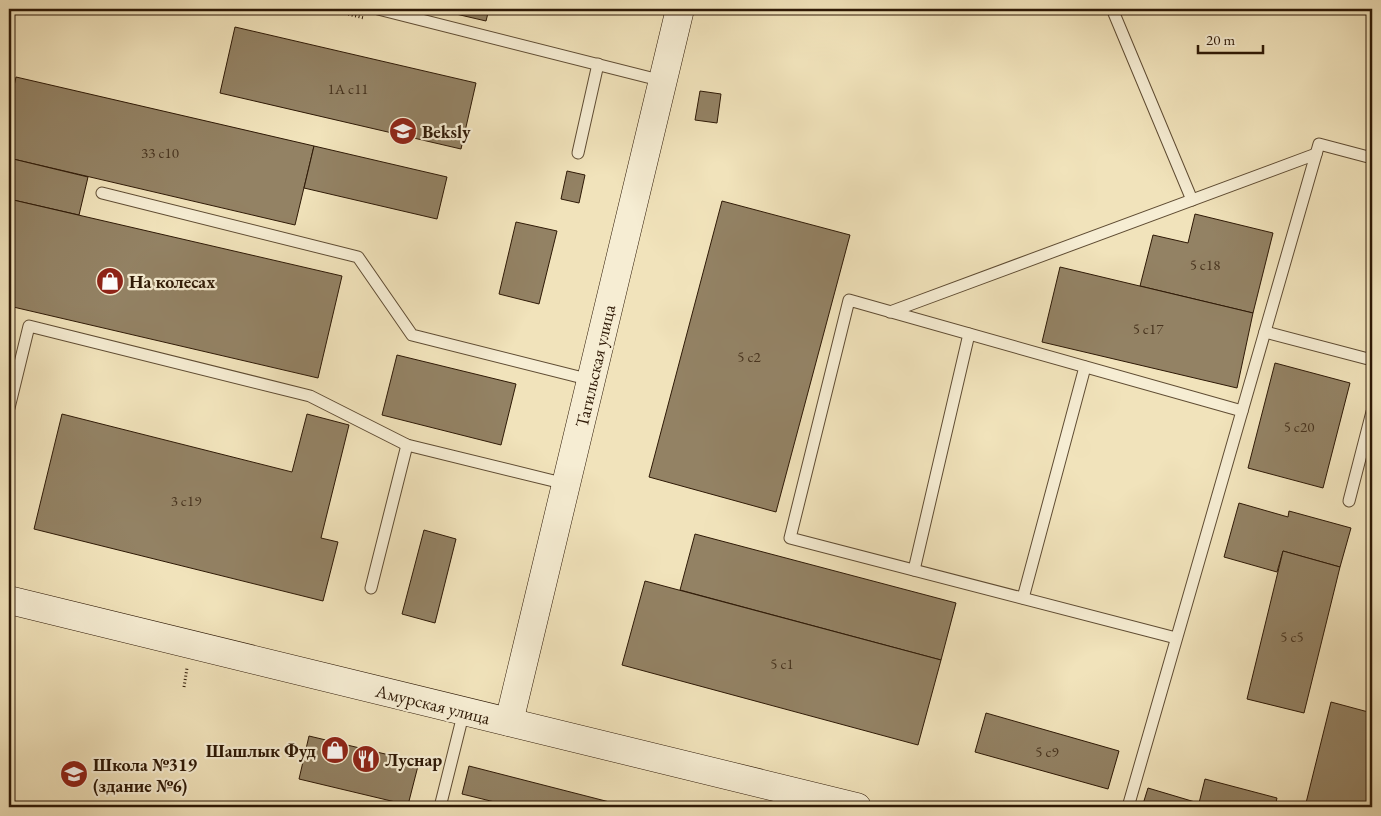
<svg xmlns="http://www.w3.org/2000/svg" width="1381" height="816" font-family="'EB Garamond',serif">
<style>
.building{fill:#938264;stroke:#2e1906}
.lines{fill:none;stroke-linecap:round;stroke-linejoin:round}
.lane-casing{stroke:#5f4c33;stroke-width:13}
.secondary-casing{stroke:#2e1906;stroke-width:29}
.path{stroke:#2e1906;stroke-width:3;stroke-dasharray:1 2.5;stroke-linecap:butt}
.lane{stroke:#f6edd3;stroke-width:11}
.secondary{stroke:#f6edd3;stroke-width:28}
.labels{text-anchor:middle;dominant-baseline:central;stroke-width:4.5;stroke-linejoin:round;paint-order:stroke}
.number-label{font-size:15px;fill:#47331e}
.poi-label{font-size:18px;font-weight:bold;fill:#2e1906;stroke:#f6edd3;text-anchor:start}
.street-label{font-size:18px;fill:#2e1906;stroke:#f6edd3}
</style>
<rect width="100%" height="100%" fill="#f1e3bb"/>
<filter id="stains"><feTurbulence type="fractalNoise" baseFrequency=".004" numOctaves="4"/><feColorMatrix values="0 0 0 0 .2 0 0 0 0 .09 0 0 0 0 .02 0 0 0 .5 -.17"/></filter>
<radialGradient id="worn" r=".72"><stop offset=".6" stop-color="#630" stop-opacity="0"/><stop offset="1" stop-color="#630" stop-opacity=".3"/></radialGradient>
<g class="building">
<path d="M443,9H489L486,21L443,11Z"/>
<path d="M235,27L476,83L461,149L220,93Z"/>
<path d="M16,77L314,146L295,225L9,158V108Z"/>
<path d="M700,91L721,94L717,123L695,120Z"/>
<path d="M314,146L447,177L437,219L304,188Z"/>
<path d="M9,158L88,177L79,215L9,199Z"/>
<path d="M567,171L585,175L579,203L561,199Z"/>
<path d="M9,199L342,276L318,378L9,306Z"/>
<path d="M722,201L850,235L776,512L649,477Z"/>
<path d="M1195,214L1273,233L1253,313L1140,286L1153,235L1188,243Z"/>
<path d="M516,222L557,231L539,304L499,294Z"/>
<path d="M1060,267L1253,313L1237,388L1042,342Z"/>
<path d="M397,355L516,384L501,445L382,415Z"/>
<path d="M1275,363L1350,383L1323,488L1248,468Z"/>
<path d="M62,414L292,472L307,414L349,425L321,538L338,542L323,601L34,529Z"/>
<path d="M1239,503L1288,517L1289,511L1351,528L1340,567L1283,551L1277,572L1224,557Z"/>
<path d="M424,530L456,539L435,623L402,614Z"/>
<path d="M695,534L956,603L941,660L680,590Z"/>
<path d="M1283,551L1340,567L1304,713L1247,699Z"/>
<path d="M645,581L941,660L918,745L622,665Z"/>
<path d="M1331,702L1372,713V787L1369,799L1372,800V807H1305Z"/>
<path d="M986,713L1119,751L1108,789L975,752Z"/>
<path d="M309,736L419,762L408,805L299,779Z"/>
<path d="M469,766L629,807H515L462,794Z"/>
<path d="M1205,779L1277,798L1275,807H1198Z"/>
<path d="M1148,788L1195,802L1193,807H1154L1143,804Z"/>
</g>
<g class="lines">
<g class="lane-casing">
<g id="lane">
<path d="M378,9L663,81"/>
<path d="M1113,11L1192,200"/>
<path d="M578,153L598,64"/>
<path d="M102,193L358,257L412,335L591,380"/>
<path d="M890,312L1316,154"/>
<path d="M1265,332L1372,360"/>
<path d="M9,408L29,326L310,396L407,445L566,484"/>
<path d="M1349,501L1372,412"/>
<path d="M914,570L969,334"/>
<path d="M371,588L407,445"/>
<path d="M1023,598L1085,367"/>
<path d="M1176,638L790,538L849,300L1242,411"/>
<path d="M440,807L464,711"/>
<path d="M1128,807L1319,144L1372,158"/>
</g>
</g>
<g class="secondary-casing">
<g id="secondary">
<path d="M9,600L857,807"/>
<path d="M509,722L680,9"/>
</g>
</g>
<g class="path">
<path d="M328,9L364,18"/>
<path d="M184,687L187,668"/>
</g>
<use href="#lane" class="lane"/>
<use href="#secondary" class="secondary"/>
</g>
<defs>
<g id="school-disc" transform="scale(1.4375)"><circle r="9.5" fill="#8f2418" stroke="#f6edd3"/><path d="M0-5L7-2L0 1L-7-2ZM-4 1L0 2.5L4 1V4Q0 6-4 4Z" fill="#fff"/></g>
<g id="shop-disc" transform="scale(1.4375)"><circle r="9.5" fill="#8f2418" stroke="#f6edd3"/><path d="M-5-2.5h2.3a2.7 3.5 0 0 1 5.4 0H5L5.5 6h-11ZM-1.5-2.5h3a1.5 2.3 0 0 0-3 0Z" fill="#fff"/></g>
<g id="restaurant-disc" transform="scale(1.4375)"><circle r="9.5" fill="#8f2418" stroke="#f6edd3"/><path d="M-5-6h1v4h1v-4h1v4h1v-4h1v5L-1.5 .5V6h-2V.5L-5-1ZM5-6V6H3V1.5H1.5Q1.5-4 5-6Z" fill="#fff"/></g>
</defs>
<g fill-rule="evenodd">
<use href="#school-disc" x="403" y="131"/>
<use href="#shop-disc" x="110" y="281"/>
<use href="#shop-disc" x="335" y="750"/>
<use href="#restaurant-disc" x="366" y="759"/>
<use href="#school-disc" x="74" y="774"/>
</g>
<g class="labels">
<g class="number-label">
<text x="348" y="88">1А с11</text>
<text x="160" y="152">33 с10</text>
<text x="1205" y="264">5 с18</text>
<text x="1148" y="328">5 с17</text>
<text x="749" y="356">5 с2</text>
<text x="1299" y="426">5 с20</text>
<text x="186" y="500">3 с19</text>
<text x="1292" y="636">5 с5</text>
<text x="782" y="663">5 с1</text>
<text x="1047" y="751">5 с9</text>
</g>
<g class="poi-label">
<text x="422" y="131">Beksly</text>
<text x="129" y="281">На колесах</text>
<text x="316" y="750" text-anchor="end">Шашлык Фуд</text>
<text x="385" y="759">Луснар</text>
<text x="93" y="764">Школа №319<tspan x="93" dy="21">(здание №6)</tspan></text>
</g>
<g class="street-label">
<text transform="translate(595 366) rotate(-77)">Тагильская улица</text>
<text transform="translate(433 704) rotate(14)">Амурская улица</text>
</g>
</g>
<rect width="1381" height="816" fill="none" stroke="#f1e3bb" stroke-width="30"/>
<rect x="10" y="10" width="1361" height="796" fill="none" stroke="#2e1906" stroke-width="2.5"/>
<rect x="15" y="15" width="1351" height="786" fill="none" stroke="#2e1906"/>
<path d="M1198 45v8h65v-8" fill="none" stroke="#2e1906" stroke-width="2.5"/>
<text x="1206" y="45" font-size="15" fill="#2e1906" stroke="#f6edd3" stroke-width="4" paint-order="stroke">20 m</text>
<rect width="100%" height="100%" filter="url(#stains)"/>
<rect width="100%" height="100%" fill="url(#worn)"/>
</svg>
